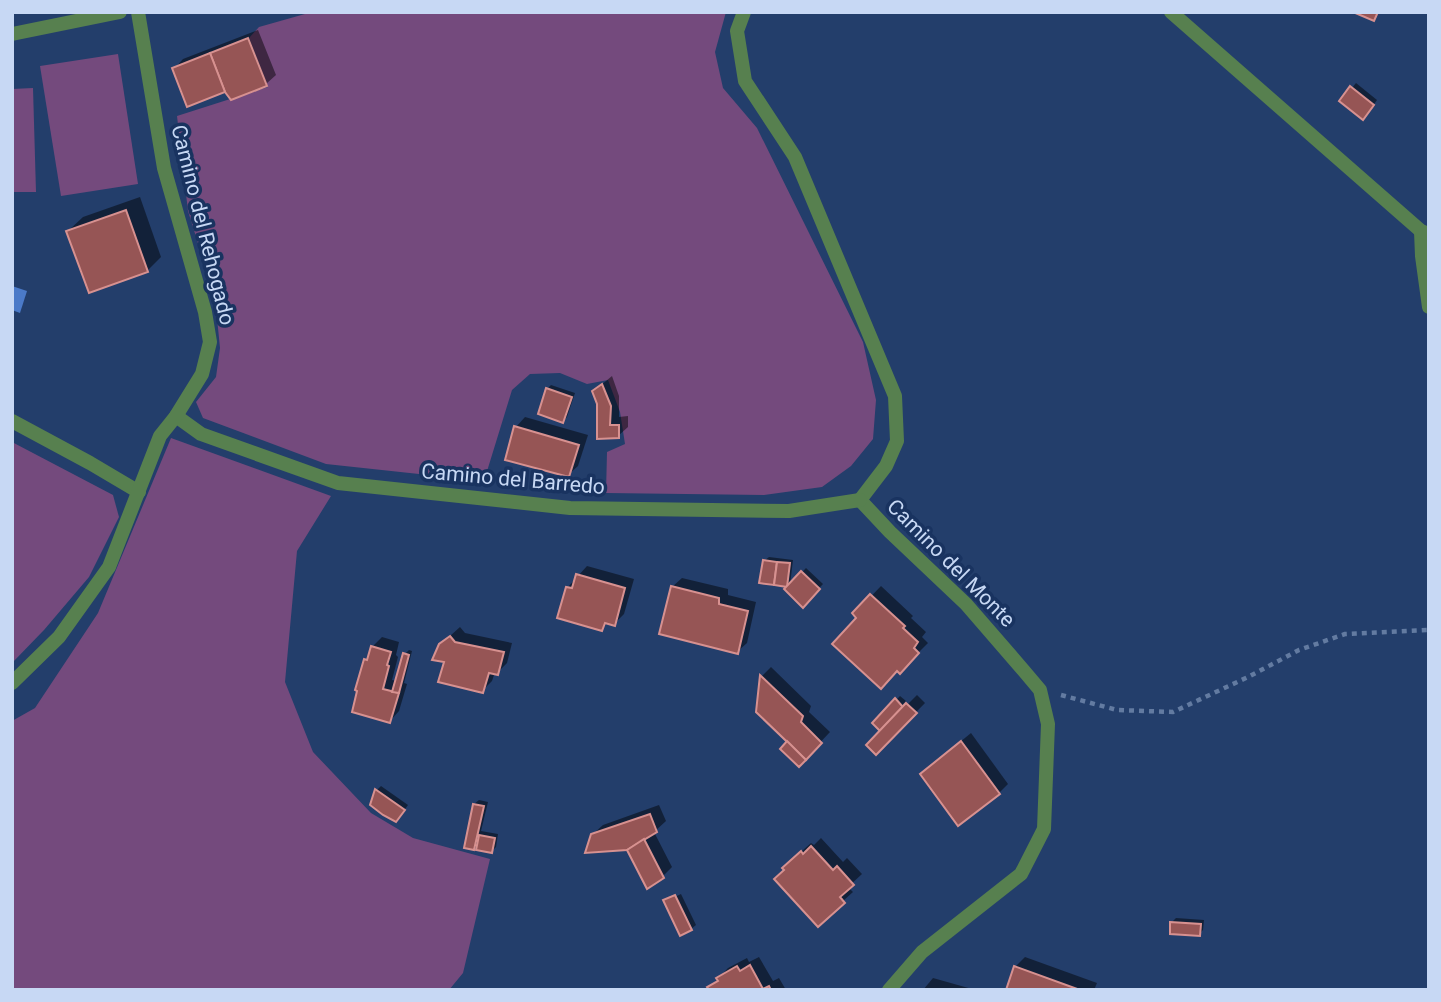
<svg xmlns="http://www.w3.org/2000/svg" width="1441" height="1002" font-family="Roboto,sans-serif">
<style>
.green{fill:#744a7d}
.water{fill:#4b7ac8}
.shadow{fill:#0007}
.building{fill:#965555;stroke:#d79190;stroke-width:2}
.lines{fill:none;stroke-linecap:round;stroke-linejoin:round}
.path{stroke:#637ba1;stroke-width:4.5;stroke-dasharray:5 5;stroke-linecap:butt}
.minor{stroke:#57804f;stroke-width:14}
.tertiary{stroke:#57804f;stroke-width:14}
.labels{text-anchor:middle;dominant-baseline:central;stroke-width:7;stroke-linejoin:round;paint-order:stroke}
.street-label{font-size:21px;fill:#c7d8f4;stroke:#193360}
</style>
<rect width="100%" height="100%" fill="#233e6b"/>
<g class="green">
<path d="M312,12H726L715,52L723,88L757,128L863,342L876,400L873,439L851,466L822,487L764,495L606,493L607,452L625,444L620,412L608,380L587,384L560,373L530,374L512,390L484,481L326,464L203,418L196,402L216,377L220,348L215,298L188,211L177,116L268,87L249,38L259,27Z"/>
<path d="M118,54L138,184L61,196L40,66Z"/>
<path d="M33,88L36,192H12V89Z"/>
<path d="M171,438L331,496L297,551L285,682L313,752L371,813L413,838L490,859L463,973L449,990H12V721L35,708L98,613Z"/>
<path d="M12,442L113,495L119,517L89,577L44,630L12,663Z"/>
</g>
<path class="water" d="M12,286L27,291L20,313L12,310Z"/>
<g class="shadow">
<path d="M258,30L276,75L266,84L231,98L226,90L174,69L183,59Z"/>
<path d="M1356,83L1377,100L1367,114L1352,88Z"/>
<path d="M140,197L161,257L147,271L68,231L83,217Z"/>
<path d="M612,376L619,396V417L628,416V427L618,436L599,437L598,404L594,391Z"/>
<path d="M551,385L575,393L567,417L563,421L547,389Z"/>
<path d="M525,417L588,435L578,466L568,475L516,427Z"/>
<path d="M769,557L793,560L790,585L806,568L823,584L803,605L790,586L761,581L764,561Z"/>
<path d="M587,566L634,579L624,614L614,624L608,622L602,629L568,587Z"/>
<path d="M682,578L728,589V595L756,602L747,643L737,652L672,587Z"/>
<path d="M881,586L913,616L911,618L926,632L922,637L928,643L909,662L855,613Z"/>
<path d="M460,627L465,633L512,643L507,663L497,673L495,672L492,681L482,691L446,660L440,645Z"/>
<path d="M382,637L399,642L396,655L398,657L392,680L397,681L405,654L409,650L412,651L404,683L407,684L399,711L390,721L365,660L370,656L372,647Z"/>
<path d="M771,667L811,706L809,712L830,732L799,765L790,741L758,711L762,676Z"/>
<path d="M917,695L925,703L876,753L882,731L874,723L900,696L906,701L899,709L901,711Z"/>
<path d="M971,733L1008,784L999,793L932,765Z"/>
<path d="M381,786L408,805L400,816L377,790Z"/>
<path d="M479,800L488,802L481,831L498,834L496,847L492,851L466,846L474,804Z"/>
<path d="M659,805L666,821L654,832L672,867L662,877L628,848L593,834L603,825Z"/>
<path d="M821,838L843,862L847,858L862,874L848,887L853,892L843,901L786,869L793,859L811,843L814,845Z"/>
<path d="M681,894L696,925L691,929L665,901L668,898V900Z"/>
<path d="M1176,918L1204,920L1203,930L1199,934L1171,923Z"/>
<path d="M759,957L773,981L779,978L786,990H711L710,987L728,968L747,958L749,962Z"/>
<path d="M1025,957L1097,983L1094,990H1008L1015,967Z"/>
<path d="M933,978L972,989V990H923Z"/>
</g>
<g class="building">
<path d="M1353,12H1378L1374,21Z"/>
<path d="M248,38L267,86L231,100L225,92L210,53Z"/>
<path d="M210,53L225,92L187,107L172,68Z"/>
<path d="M1350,86L1374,105L1363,120L1339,101Z"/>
<path d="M126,210L148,272L89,293L66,231Z"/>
<path d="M602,384L611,406L610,425H619V438L597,439V404L592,391Z"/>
<path d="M546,388L572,397L563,423L538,414Z"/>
<path d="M514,426L579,445L569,477L505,460Z"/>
<path d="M763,560L777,562L774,585L759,583Z"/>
<path d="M777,562L790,563L787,587L774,585Z"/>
<path d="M801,571L820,589L803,608L784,589Z"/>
<path d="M576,574L625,588L615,626L605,623L602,631L557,618L566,587L572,588Z"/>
<path d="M671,586L719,598V604L748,611L738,654L659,634Z"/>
<path d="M870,594L905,626L903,628L918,642L914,648L919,653L900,674L897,671L881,689L832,644L856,618L852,613Z"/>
<path d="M450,636L455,642L504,652L498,675L489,673L483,693L438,682L444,662L432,660L439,644Z"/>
<path d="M371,646L391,652L387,665L389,666L383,689L399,693L390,723L352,712L357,691L355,690L364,659L367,660Z"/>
<path d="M403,653L409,655L399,693L392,692Z"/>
<path d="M760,675L803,716L801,722L822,743L806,760L756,712Z"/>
<path d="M895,698L903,707L880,731L872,723Z"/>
<path d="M906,703L917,713L876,755L866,745Z"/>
<path d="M787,741L806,760L799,767L780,749Z"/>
<path d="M961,741L1000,794L958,826L920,774Z"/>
<path d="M375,789L405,810L396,822L383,815L370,805Z"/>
<path d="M473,804L484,806L474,850L464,848Z"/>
<path d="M650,814L657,832L627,850L585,853L591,834Z"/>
<path d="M479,835L495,838L492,853L476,850Z"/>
<path d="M644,839L664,878L647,889L627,850Z"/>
<path d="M811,846L833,870L837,866L854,885L840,897L845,903L818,927L774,879L784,870L782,868L801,851L803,854Z"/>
<path d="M675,895L692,930L680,936L663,900Z"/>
<path d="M1170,922L1201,924L1200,936L1170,934Z"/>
<path d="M750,965L763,989L769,986L771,990H709L707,987L718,981L716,978L737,966L740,971Z"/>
<path d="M1014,966L1080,990H1006Z"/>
</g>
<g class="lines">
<path class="path" d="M1061,695L1117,710L1173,712L1248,677L1299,650L1345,634L1429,630"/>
<g class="minor">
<path d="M744,12L737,31L745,81L795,157L895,396L897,441L886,466L860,500L890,532L966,604L1024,671L1040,690L1048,724L1044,829L1021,874L922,952L889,990"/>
<path d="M1421,231L1422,256L1429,307"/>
<path d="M176,416L201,434L338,483L570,508L789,511L860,500"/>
<path d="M12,421L90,463L139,492"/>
<path d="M12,683L59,637L109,567L160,436L176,416L202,374L210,342L205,312L164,168L138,12"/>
</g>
<g class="tertiary">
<path d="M1171,12L1421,231L1429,234"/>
<path d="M12,34L120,12"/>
</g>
</g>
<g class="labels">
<g class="street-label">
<text transform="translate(203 225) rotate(76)">Camino del Rehogado</text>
<text transform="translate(513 479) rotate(5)">Camino del Barredo</text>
<text transform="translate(951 563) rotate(45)">Camino del Monte</text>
</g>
</g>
<rect width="1441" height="1002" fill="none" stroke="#c7d8f4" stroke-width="28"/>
</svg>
